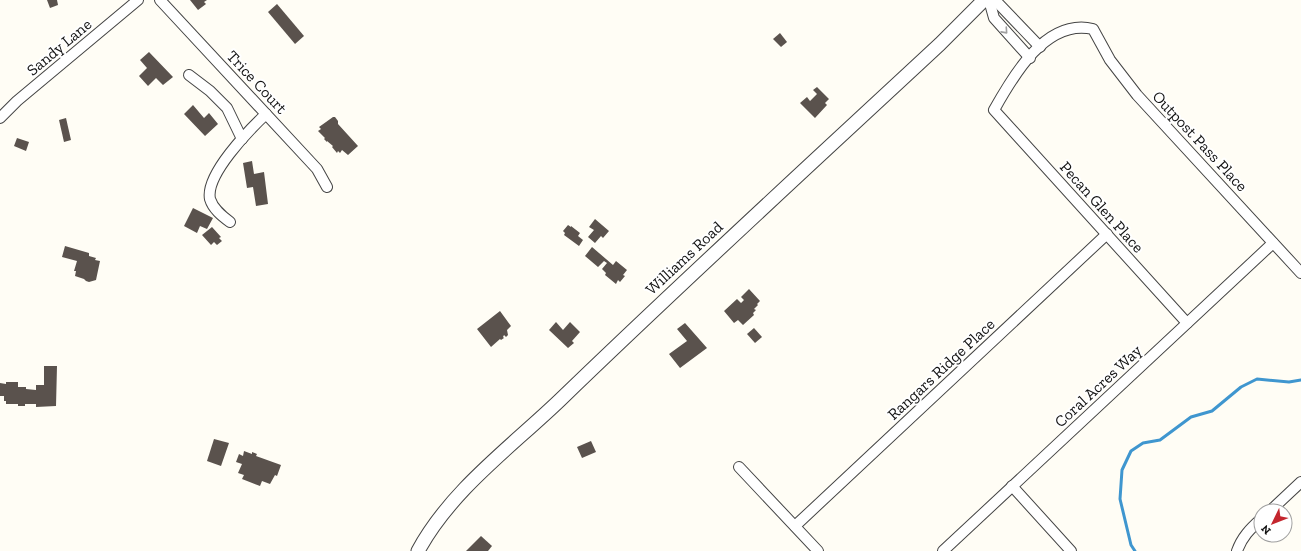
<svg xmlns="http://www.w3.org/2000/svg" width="1301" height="551" font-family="'Zilla Slab',serif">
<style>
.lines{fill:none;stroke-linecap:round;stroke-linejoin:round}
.stream{stroke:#3f96cf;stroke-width:3}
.building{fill:#5a524d}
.minor-casing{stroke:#444;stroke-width:12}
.tertiary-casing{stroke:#444;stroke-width:15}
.minor{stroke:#fff;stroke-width:10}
.tertiary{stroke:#fff;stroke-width:13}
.oneway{stroke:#a0a0a0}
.labels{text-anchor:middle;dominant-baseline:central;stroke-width:4;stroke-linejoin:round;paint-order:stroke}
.street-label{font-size:16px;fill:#111;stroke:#fff}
</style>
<rect width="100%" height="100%" fill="#fffdf5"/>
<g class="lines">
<path class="stream" d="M1135,551L1131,545L1120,499L1122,470L1131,451L1143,443L1160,440L1191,417L1212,411L1241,387L1257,379L1289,382L1301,380"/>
</g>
<g class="building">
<path d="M47,0H57L58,5L50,8Z"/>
<path d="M190,0H207L204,2L206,4L198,10Z"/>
<path d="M277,4L304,36L295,44L268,12Z"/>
<path d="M780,33L787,42L781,47L773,39Z"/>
<path d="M149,52L173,77L163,85L156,78L148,86L139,76L147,68L140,60Z"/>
<path d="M817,87L829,99L825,103L827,105L815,118L800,103L807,97L810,101L817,94L813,90Z"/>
<path d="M193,105L204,118L209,113L218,124L205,136L184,114Z"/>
<path d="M333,117H335L338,121V124L358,146L348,155L342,150L340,153L338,151L337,153L332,147L333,146L327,141V142L324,139L325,138L318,131L321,129L319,127Z"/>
<path d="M66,118L71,140L64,142L59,120Z"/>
<path d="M17,138L29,142L26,151L14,146Z"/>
<path d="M252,161L254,174L264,172L268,204L256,206L253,187L247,188L243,163Z"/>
<path d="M193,208L213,218L207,229L200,226L197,233L184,226Z"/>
<path d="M595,219L609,231L603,238L601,236L595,243L588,237L594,230L589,227Z"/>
<path d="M568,225L571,227V226L580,233L578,236L583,240L579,246L564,235L565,233L563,231Z"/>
<path d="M212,227L221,237L219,238L222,241L217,245L214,242L211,245L202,235Z"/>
<path d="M65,246L89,253V256L96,258L95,260L100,261L96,280L89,282L86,281L84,279L75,276L76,271H74L77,261L62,257Z"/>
<path d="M592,247L613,265L616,261L627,270L623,275L625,276L620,282L618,280L616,284L605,275L606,273L602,269L607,263L604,261L598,267L585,256Z"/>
<path d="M749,289L760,301L757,304L758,305L754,309L756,310L753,313L754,315L743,325L738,320L734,323L724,311L737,299L741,303L744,300L741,297Z"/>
<path d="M500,311L511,326L507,330L508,335L506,337L504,335L503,337L504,338L501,340L500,339L491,347L477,329Z"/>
<path d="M556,322L563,330L570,322L580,332L572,341L574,343L568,348L549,330Z"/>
<path d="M685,323L707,348L680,368L669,354L687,341L677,329Z"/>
<path d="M754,328L762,337L755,343L747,334Z"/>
<path d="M44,366H57L56,406L36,407V404H25V406H18V404H6V401H4V396H0V383L6,384V382H18V387H26V389L36,390V385H44Z"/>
<path d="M214,439L229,443L221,466L207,461Z"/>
<path d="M591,441L596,452L582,458L577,447Z"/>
<path d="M244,451L252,454V452L257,454L256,456L281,465L277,476L275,475L270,484L262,481L260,486L242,479L244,475L238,473L242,464L236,462L239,454L243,456Z"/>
<path d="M481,536L492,546L488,551H466Z"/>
</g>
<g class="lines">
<g class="minor-casing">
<g id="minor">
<path d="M160,0L317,169L327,187"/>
<path d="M989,0L994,18L1030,58"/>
<path d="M995,0L1040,47"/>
<path d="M189,75L210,91L227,108L242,139"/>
<path d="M0,118L17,101L138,0"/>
<path d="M230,222C222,216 213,209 210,199C205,175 249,130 266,114"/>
<path d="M1187,323L994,110C1013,76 1046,18 1093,29L1110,60L1137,95L1301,273"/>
<path d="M739,467L818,551"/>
<path d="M1012,486L1071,551"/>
<path d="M1270,511L1301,482"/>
<path d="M795,526L1107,234"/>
<path d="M943,551L1273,243"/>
<path d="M1237,551C1242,537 1250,529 1261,519"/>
</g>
</g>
<g class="tertiary-casing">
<path id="tertiary" d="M418,551C451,490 511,447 560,400C685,279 813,162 940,44L984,0"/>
</g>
<use href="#minor" class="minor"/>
<use href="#tertiary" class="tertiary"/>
</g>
<defs><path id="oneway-chevron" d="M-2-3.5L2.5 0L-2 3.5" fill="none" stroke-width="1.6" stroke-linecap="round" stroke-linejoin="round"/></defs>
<use class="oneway" href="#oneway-chevron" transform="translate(1005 31) rotate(48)"/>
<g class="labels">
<g class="street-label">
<text transform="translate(59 47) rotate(-40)">Sandy Lane</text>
<text transform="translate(257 82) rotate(47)">Trice Court</text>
<text transform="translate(1200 141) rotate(47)">Outpost Pass Place</text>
<text transform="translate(1102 207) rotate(48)">Pecan Glen Place</text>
<text transform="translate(684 258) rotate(-43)">Williams Road</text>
<text transform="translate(941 369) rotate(-43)">Rangars Ridge Place</text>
<text transform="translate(1098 386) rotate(-43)">Coral Acres Way</text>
</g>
</g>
<g transform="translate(1273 523) rotate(227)"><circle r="19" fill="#ffffff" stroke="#a0a0a0"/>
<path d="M0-3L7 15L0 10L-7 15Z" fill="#c4262e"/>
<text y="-6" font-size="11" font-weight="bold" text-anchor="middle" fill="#111111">N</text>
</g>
</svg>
